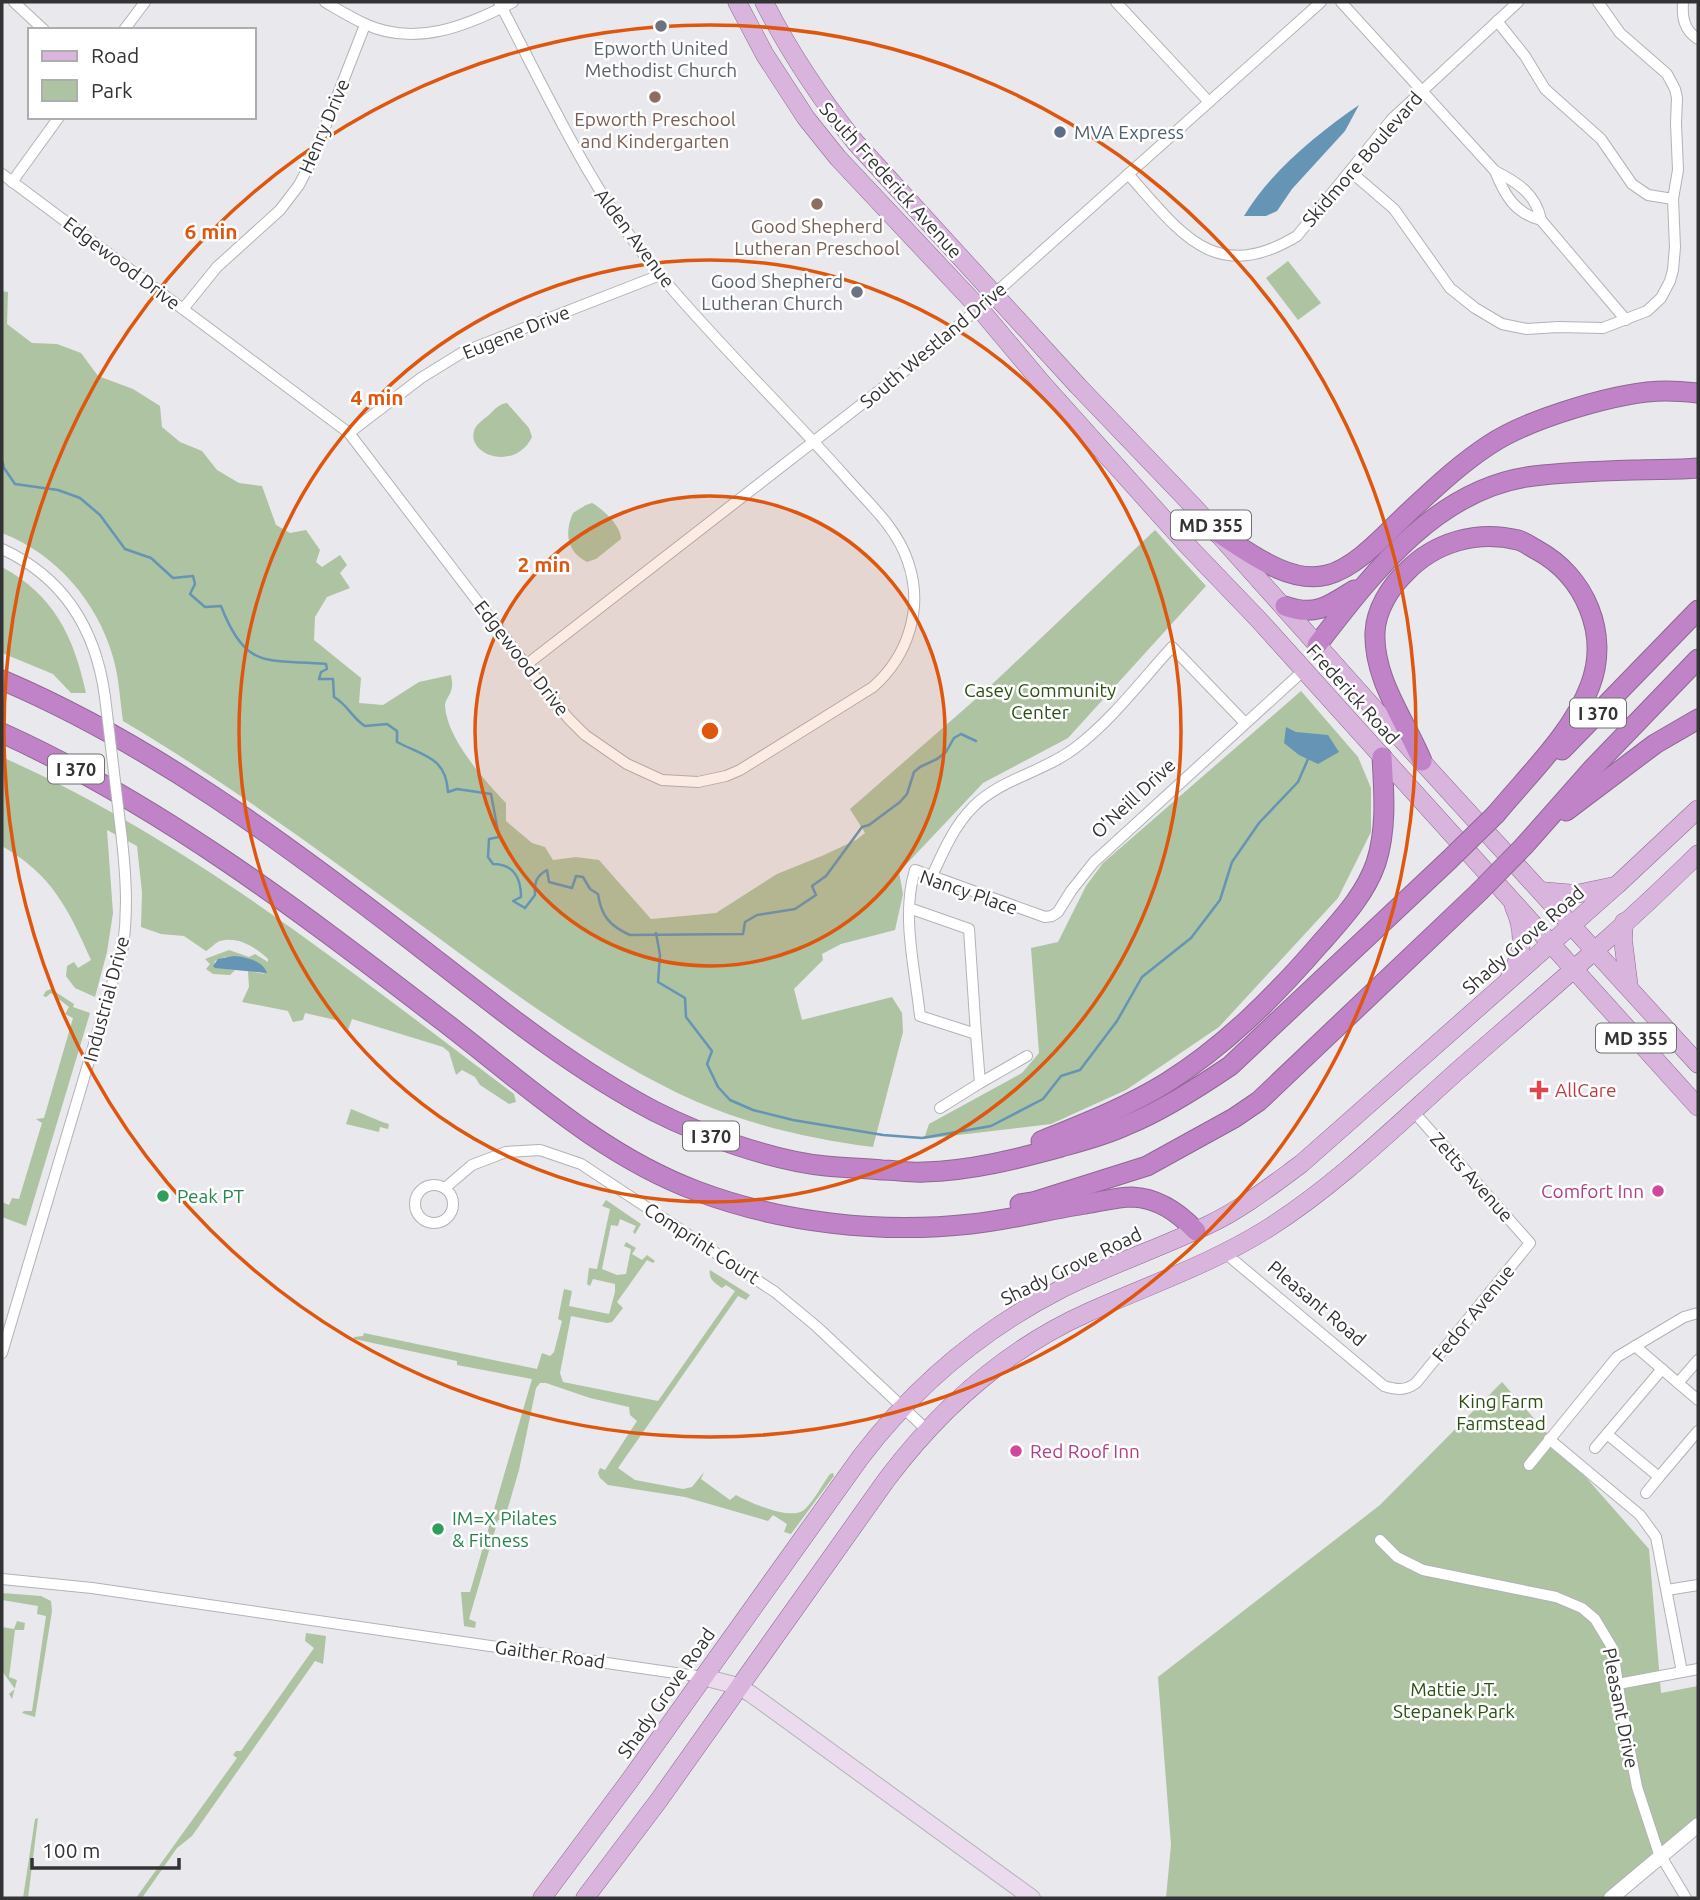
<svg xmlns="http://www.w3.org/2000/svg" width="1700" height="1900" font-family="Ubuntu,sans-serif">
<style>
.green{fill:#adc3a2}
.water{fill:#6694b4}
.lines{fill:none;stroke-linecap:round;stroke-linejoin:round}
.stream{stroke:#6694b4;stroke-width:2.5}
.minor-casing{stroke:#b2b3b7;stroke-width:12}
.tertiary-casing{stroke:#b2b3b7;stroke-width:16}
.secondary-casing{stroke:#b2b3b7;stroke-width:18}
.primary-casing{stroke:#8f6794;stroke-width:19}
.motorway-casing{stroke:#8f6794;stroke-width:21}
.minor{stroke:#fff;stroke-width:10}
.tertiary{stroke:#fff;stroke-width:14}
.secondary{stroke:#ecdaee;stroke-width:16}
.primary{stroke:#d9b5dd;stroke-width:18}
.motorway{stroke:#c083c7;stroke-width:19}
.minor-bridge-casing{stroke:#b2b3b7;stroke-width:12;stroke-linecap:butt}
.motorway-bridge-casing{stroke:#8f6794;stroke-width:21;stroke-linecap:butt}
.minor-bridge{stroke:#fff;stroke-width:10}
.motorway-bridge{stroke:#c083c7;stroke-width:19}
.ring{fill:none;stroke:#df570e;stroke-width:3.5}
.worship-dot{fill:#6b7280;stroke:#fff;stroke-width:2.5}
.education-dot{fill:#8d6e63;stroke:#fff;stroke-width:2.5}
.service-dot{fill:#5c6f8a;stroke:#fff;stroke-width:2.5}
.health-dot{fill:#e0444e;stroke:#fff;stroke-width:2.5}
.hotel-dot{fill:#d1479c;stroke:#fff;stroke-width:2.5}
.leisure-dot{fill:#2e9e5b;stroke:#fff;stroke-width:2.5}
.labels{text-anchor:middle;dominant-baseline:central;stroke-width:5;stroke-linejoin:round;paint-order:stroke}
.shield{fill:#fff;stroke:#707072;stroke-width:2}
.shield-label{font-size:18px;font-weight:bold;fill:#333335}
.worship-label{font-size:19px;fill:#5b616d;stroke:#fff}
.education-label{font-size:19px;fill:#785e54;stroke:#fff}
.street-label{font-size:19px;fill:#333335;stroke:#fff}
.service-label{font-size:19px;fill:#4e5e75;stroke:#fff;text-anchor:start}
.park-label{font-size:19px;fill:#2a5012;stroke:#fff}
.health-label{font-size:19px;fill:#be3a42;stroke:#fff;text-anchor:start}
.hotel-label{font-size:19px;fill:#b23c85;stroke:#fff;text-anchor:end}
.leisure-label{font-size:19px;fill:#27864d;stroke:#fff;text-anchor:start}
.centre{fill:#df570e;stroke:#fff;stroke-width:3.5}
.ring-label{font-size:21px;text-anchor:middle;font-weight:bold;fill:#df570e;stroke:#fff;stroke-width:5;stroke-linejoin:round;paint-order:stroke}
</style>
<rect width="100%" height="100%" fill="#e8e8ed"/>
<g class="green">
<path d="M1288,261L1321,303L1298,320L1266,278Z"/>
<path d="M2,291L8,292L7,324L32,343L57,344L81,353L98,376L133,389L160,406L162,427L180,442L202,451L217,470L239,483L262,486L276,525L290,533L306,530L320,550L316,562L322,567L340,555L347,565L340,573L350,588L327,597L315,617L314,640L361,678L359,703L383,705L419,682L451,675C452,681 453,686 451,691C449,697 445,700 445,706C447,739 485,781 506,803V821L532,843L545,847L553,860L576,857L599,860L651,919L716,913L777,874L824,855L856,840L865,833L850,809L985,691L1155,530L1206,586L1068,738L983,783L899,872L903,894L895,930L841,944L822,954L823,960L794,989L802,1020L892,997L902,1013L903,1032L873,1147C812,1139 752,1126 695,1101C605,1061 512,992 432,933C331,859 231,785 123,721C120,700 119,677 113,657C97,601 56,554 2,533Z"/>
<path d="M507,403L529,428L532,437C515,472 467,455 474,431C476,424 484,419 489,415C495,409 499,404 507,403Z"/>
<path d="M592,503C603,509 621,526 621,539L596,559L587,562C567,552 564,533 573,513L586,505Z"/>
<path d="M2,567C54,595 74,637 86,693H71L53,674L2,653Z"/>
<path d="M1301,691L1358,757L1371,788V832L1338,898L1219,1027L1126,1090L1051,1124L924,1139L929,1124L1022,1073L1039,1053L1031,948L1058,942L1086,886L1103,863Z"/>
<path d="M2,757C189,840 351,972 514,1094L516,1102L509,1104L480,1085L475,1077L462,1070L456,1075L449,1052L443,1047L352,1019L348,1030L340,1021L305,1013L303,1020L293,1022L288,1011L242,1002L249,987L248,971L265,974L225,957L215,961L214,967L235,970L230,975L213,974L206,969L210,964L205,959L229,950L249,957L255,954L268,962V959C256,948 239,936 220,941C216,942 210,949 206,951L184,936L161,934L141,927L142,892L137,846L107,830L113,913L107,952L95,997L75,988L66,976L67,966L74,962L78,968L91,960C68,908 52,875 2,846Z"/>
<path d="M51,989L74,1004L73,1007L90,1013L26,1226L2,1217V1202L9,1205L12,1198L19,1199L42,1123L36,1119L44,1118L73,1018L65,1014L69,1007L51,993L46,997L43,996L46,991Z"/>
<path d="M351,1109C365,1114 375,1120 389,1124L388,1129L380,1127L379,1132L346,1124Z"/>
<path d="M606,1200L641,1224L635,1234L633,1232L636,1226L620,1219L618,1226L611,1225L602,1269L617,1275L626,1274L631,1249L624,1246L626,1242L636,1248L632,1254L642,1260L647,1255L655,1261L653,1263L647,1260L617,1302L623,1308L612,1322L607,1323L571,1316L560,1373L563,1382L658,1401L735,1291L726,1285L722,1288C715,1283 708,1279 710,1270L750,1295L746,1300L738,1296L618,1468L635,1480L683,1489L692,1487L704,1472L701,1479L730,1500L736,1495C748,1502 791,1521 804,1510C814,1501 822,1485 830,1474L833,1473L834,1476L791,1534L784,1532L787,1524L773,1515L768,1521L685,1497L608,1485L600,1478L598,1473L600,1468L605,1470L637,1421L630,1415L629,1407L590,1398L546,1383H540L536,1388L519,1470L504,1521L498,1520L469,1619L476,1622L475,1628L464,1626L461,1592H470L532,1379L457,1365V1361L354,1339V1337L363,1336L364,1333L537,1369L542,1353L550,1356L554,1352L562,1321L558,1319L564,1289L572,1291L569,1306L609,1314L615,1292V1284L593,1279L590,1286L587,1284L589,1268L597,1269L610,1209L602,1206Z"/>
<path d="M1502,1382L1649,1549L1661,1693L1698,1686V1822L1607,1898H1166L1171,1845L1158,1677L1380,1505Z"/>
<path d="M2,1593L41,1596L51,1601L52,1611L35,1717L22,1713L24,1711H32L46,1616L37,1614L38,1606L2,1600Z"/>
<path d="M17,1621L25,1623L24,1630H15L9,1677L17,1680L12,1699L9,1694L15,1689L2,1671V1627L14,1629Z"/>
<path d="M306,1633L326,1636L323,1664L315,1661L192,1836L177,1848L142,1898H136L237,1758L233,1755L236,1751H241L314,1648L305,1641Z"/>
<path d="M38,1818L28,1898H23L35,1819Z"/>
</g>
<g class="water">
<path d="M1359,105L1345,131L1292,189L1277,211L1266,216H1244C1271,171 1317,134 1359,105Z"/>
<path d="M1286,727L1296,732L1328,735L1339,752L1318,764L1299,755L1284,743Z"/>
<path d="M234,956C247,957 263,961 267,973L215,968L213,966L218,959Z"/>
</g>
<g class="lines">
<g class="stream">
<path d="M2,460L4,468L15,484L58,490L80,498L100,515L125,549L151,558L173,578L193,576L195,584L190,594L205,607L221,606C246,671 267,659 326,664L327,669L321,672L319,679H333L334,697C348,705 352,718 365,726L387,724L397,731V742C424,756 446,757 448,792L457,789L491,794L499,837L489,839L488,857L493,864C514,864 521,879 521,897L513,901L525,908L535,895C534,883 536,876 547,870L549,882L572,888L576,876L583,877L590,889L598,894C601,916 610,926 630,935L743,934L745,922L757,915L795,909L816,895L812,886L826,876L862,827L869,825L900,802L907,794L914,772L920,767L937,759L946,752L954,738L961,734L976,741"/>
<path d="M656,933L660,955L658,982L685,998L686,1017L712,1051L707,1064L718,1087L730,1100L753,1110L793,1120L883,1135L922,1138L991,1126L1043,1099L1061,1076L1080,1070L1117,1021L1142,977L1191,938L1220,900L1232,862L1259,823L1298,782L1308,759"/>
</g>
<g class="minor-casing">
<g id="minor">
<path d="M14,2L44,30"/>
<path d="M325,2C337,9 350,17 363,23C414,48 467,26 513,2"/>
<path d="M1116,2L1209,102"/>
<path d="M1341,2L1495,171C1505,196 1515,213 1541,220"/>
<path d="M1683,2C1682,18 1684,30 1698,39"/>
<path d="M1497,21L1525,56L1545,89L1601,139L1632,184L1648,195L1673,199"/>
<path d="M124,30L145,2"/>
<path d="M1495,171C1517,182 1536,194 1541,220L1626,320"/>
<path d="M1351,172L1394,209L1450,288L1475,308L1502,324L1527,329L1558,327L1603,328L1647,311L1661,298L1670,281L1673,270L1675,247L1673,199L1678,170L1676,123L1677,98L1675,89L1667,74L1620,33L1598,2"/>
<path d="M2,174L349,433L526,665L568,718L585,735L627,764L662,780L698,782L726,776L740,770L873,687C908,656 924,608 908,562C897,527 866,501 843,474C783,407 718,344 660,275C592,194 548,95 499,2"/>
<path d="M1128,174C1180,232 1214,286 1297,236L1392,119L1518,2"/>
<path d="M12,182L59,117"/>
<path d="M183,309L217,267L280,210L299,185L313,158L365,25"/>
<path d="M349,433L421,378L463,352L660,275"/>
<path d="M2,549C65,578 96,630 105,697"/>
<path d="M526,665L907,369L974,312L1321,2"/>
<path d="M932,876C943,852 954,826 973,807C1000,779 1044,772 1075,748C1112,720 1141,681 1172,647L1245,723"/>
<path d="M909,908L969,929L976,1034L920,1016C915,969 901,915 915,870L1045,917L1052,916L1058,912L1071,891L1094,862L1303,671"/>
<path d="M980,1083L1027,1056"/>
<path d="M940,1108L980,1083L976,1034"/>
<circle cx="434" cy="1204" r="19"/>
<path d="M445,1188L472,1165L506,1152L540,1150L581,1164L775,1292L816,1326L927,1430"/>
<path d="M1225,1253L1384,1386C1397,1390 1405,1391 1416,1383L1530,1243L1413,1111"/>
<path d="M1635,1346L1698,1400"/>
<path d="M2,1353L123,947C128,910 126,877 122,840"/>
<path d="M1678,1383L1698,1360"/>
<path d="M1607,1434L1659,1477L1698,1431"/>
<path d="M1549,1439L1640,1515L1656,1537L1682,1672"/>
<path d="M1595,1448L1662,1369"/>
<path d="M1529,1465L1617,1357L1684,1317L1698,1313"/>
<path d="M1646,1493L1659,1477"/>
<path d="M1380,1540L1397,1557L1423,1570L1556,1597L1582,1608L1595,1619L1613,1649L1620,1699L1637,1787L1658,1851L1686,1898"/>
<path d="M2,1579L92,1588L703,1677"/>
<path d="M1667,1590L1698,1585"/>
<path d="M1618,1684L1698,1669"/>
</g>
</g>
<g class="tertiary-casing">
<path id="tertiary" d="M1611,1898L1698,1825"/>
</g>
<g class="secondary-casing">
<path id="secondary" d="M703,1677L738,1686L751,1694L1032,1898"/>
</g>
<g class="primary-casing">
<g id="primary">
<path d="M737,2L765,55L806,118L838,158L979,308L1042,383L1187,545L1258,619L1698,1107"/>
<path d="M764,2C790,53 820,98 856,143L1078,386L1195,508L1394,731L1698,1064"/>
<path d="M1541,891L1576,894L1614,886"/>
<path d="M1624,922L1623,940L1629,988"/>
<path d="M1510,976C1524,953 1525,931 1514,907"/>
<path d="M542,1898L630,1780L860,1458C914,1387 981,1330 1061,1289C1109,1265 1160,1248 1208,1225C1242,1209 1271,1186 1301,1164L1617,885L1698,809"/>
<path d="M585,1898L659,1800L887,1479C940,1409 1008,1348 1089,1312C1149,1285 1211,1264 1267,1229C1335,1186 1394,1128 1454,1074C1536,1002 1620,931 1698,854"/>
</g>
</g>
<g class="motorway-casing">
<g id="motorway">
<path d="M1215,531C1246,550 1288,585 1327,575C1358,567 1387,532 1411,510C1436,487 1460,464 1489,445C1528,419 1619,391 1666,391C1677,391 1688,392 1698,393"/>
<path d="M1285,606C1315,617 1329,606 1354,590"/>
<path d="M1317,645C1372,574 1437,487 1534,476C1567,472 1601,471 1634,470C1656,469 1677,470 1698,468"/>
<path d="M2,680C150,743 282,841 408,938C487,999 565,1064 654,1111C701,1135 773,1161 826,1166C845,1168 863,1168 882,1170C896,1170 910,1173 924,1172C970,1171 1017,1159 1061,1147C1083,1141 1106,1135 1127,1125C1162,1111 1199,1087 1230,1066L1449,860"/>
<path d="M2,733C161,805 301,912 439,1018C522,1081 598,1154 697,1191C782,1223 881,1234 971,1224C1009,1220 1047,1210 1085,1204C1100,1202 1116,1197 1132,1197C1158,1198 1178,1212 1196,1231"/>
<path d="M1562,750L1698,610"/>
<path d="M1422,761C1405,720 1373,679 1375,632C1376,610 1390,587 1406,572C1435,542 1477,530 1518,540C1525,542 1531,547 1537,550C1585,576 1610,634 1590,686C1572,734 1528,775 1496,814"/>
<path d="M1566,811L1655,744L1698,719"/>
<path d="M1524,846L1593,768L1698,659"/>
<path d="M1041,1141C1083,1124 1127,1107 1166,1083C1225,1046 1274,997 1319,945C1341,920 1365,895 1376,863C1387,829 1384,792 1382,757"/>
<path d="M1020,1204L1033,1202L1147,1166L1234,1118L1259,1101L1479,892"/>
</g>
</g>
<use href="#minor" class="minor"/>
<use href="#tertiary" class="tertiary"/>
<use href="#secondary" class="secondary"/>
<use href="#primary" class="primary"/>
<use href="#motorway" class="motorway"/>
<g class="minor-bridge-casing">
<path id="minor-bridge" d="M105,697L122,840"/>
</g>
<g class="motorway-bridge-casing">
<g id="motorway-bridge">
<path d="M1449,860L1496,814"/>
<path d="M1479,892L1524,846"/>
</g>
</g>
<use href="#minor-bridge" class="minor-bridge"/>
<use href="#motorway-bridge" class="motorway-bridge"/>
</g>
<circle cx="710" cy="731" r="235" fill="#df570e" fill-opacity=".12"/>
<g class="ring">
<circle cx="710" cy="731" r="235"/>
<circle cx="710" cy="731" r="471"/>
<circle cx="710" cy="731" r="706"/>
</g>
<g class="worship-dot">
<circle cx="661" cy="26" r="7"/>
<circle cx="857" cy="292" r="7"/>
</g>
<g class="education-dot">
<circle cx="655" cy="97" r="7"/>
<circle cx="817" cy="204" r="7"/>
</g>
<circle class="service-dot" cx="1060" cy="132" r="7"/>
<path class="health-dot" d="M1535.5 1079.5h7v7h7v7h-7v7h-7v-7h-7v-7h7z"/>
<g class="hotel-dot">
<circle cx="1658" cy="1191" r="7"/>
<circle cx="1016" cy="1451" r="7"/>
</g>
<g class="leisure-dot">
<circle cx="163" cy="1196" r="7"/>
<circle cx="438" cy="1529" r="7"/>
</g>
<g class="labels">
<g class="shield">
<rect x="1171" y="510.5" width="80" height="29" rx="5"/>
<rect x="1570" y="698.5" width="56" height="29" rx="5"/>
<rect x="48" y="754.5" width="56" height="29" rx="5"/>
<rect x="1596" y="1023.5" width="80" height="29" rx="5"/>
<rect x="683" y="1121.5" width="56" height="29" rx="5"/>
</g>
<g class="shield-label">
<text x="1211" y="525">MD 355</text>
<text x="1598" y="713">I 370</text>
<text x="76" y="769">I 370</text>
<text x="1636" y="1038">MD 355</text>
<text x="711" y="1136">I 370</text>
</g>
<g class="worship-label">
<text x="661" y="48">Epworth United<tspan x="661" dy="22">Methodist Church</tspan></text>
<text x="843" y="281" text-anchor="end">Good Shepherd<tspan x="843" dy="22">Lutheran Church</tspan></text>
</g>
<g class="education-label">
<text x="655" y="119">Epworth Preschool<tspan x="655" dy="22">and Kindergarten</tspan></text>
<text x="817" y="226">Good Shepherd<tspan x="817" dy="22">Lutheran Preschool</tspan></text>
</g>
<g class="street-label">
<text transform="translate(324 126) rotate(-67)">Henry Drive</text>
<text transform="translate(1362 159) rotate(-49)">Skidmore Boulevard</text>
<text transform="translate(891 180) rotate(48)">South Frederick Avenue</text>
<text transform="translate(635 238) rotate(53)">Alden Avenue</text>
<text transform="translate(122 263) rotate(37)">Edgewood Drive</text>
<text transform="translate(516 332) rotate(-22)">Eugene Drive</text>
<text transform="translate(933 345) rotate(-40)">South Westland Drive</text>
<text transform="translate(522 658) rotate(52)">Edgewood Drive</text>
<text transform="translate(1353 694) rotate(48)">Frederick Road</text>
<text transform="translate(1133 798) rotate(-43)">O'Neill Drive</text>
<text transform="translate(969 892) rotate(19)">Nancy Place</text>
<text transform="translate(1523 940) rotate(-41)">Shady Grove Road</text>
<text transform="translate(106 999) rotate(-75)">Industrial Drive</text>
<text transform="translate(1472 1177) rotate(48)">Zetts Avenue</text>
<text transform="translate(702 1243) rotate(33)">Comprint Court</text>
<text transform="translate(1071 1266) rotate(-26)">Shady Grove Road</text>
<text transform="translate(1317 1303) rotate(40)">Pleasant Road</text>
<text transform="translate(1473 1313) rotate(-51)">Fedor Avenue</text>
<text transform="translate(550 1654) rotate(8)">Gaither Road</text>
<text transform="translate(666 1693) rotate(-55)">Shady Grove Road</text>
<text transform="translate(1621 1708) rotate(79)">Pleasant Drive</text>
</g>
<g class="service-label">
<text x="1074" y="132">MVA Express</text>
</g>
<g class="park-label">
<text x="1040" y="690">Casey Community<tspan x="1040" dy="22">Center</tspan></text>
<text x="1501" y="1401">King Farm<tspan x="1501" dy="22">Farmstead</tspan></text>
<text x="1454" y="1689">Mattie J.T.<tspan x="1454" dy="22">Stepanek Park</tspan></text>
</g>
<g class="health-label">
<text x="1555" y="1090">AllCare</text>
</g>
<g class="hotel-label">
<text x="1644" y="1191">Comfort Inn</text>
<text x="1030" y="1451" text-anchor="start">Red Roof Inn</text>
</g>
<g class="leisure-label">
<text x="177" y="1196">Peak PT</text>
<text x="452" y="1518">IM=X Pilates<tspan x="452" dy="22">&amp; Fitness</tspan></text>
</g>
</g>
<circle cx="710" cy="731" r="10" class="centre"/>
<g class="ring-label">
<text x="211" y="239">6 min</text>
<text x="377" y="405">4 min</text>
<text x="544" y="572">2 min</text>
</g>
<rect width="1700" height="1900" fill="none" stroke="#333335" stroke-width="7"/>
<rect x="28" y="28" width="228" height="91" fill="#ffffff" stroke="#adadae" stroke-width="2"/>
<rect x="42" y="51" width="35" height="10" fill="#d9b5dd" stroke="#adadae" stroke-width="2"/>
<text x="91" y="63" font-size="21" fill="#333335">Road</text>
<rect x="42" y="80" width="35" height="21" fill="#adc3a2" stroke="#adadae" stroke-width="2"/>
<text x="91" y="98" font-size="21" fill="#333335">Park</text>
<path d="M32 1858v10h147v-10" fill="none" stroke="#333335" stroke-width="3.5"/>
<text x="42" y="1858" font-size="21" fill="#333335" stroke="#ffffff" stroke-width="5" paint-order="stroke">100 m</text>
</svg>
